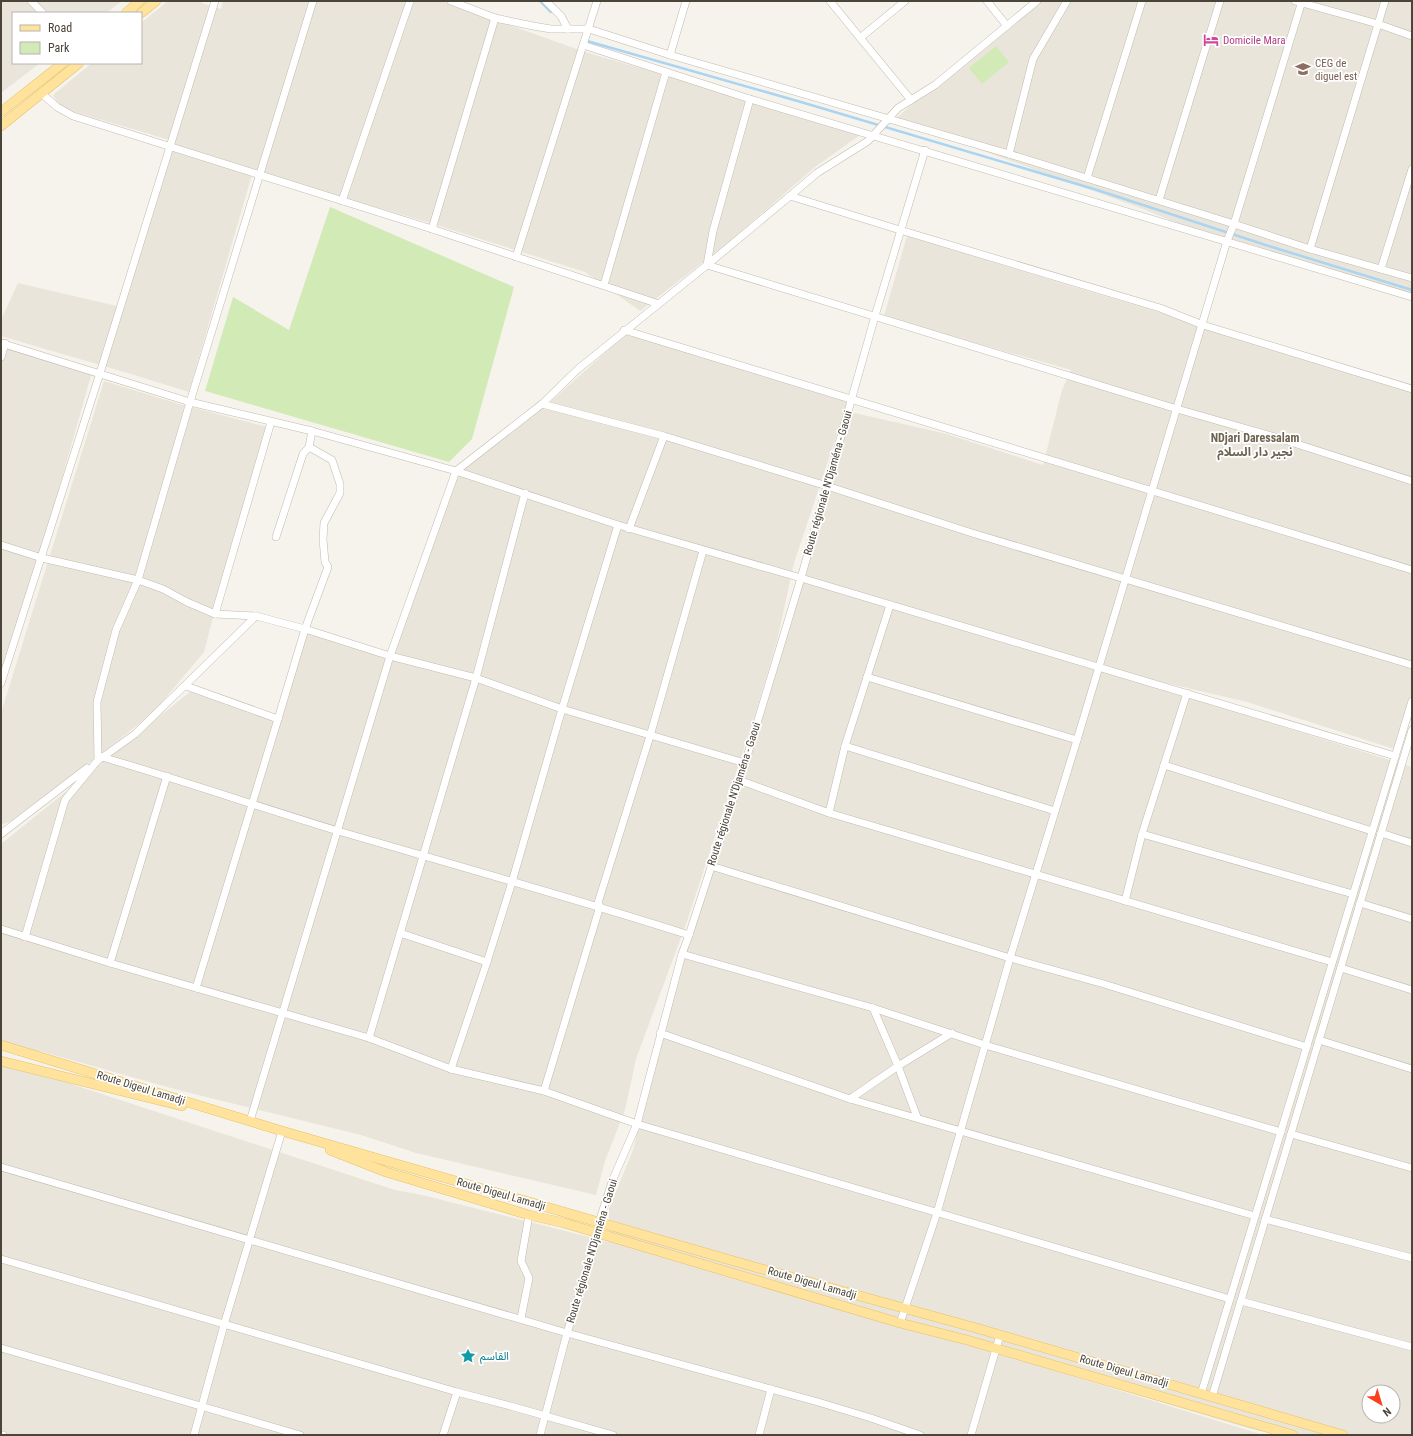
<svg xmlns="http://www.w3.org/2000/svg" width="1413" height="1436" font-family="'Roboto Condensed','Noto Sans Arabic',sans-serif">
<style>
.residential{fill:#eae5da;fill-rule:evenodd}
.green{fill:#d2eab5}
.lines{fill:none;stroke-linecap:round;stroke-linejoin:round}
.stream{stroke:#a9d4f2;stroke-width:2.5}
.minor-casing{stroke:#c2bbae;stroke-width:8}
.major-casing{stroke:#e6c16a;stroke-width:10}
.minor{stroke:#fff;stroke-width:7}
.major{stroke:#ffe39c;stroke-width:9}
.labels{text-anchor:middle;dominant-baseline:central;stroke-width:3.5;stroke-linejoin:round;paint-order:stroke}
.hotel-label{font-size:11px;fill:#b23c85;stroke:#fff;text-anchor:start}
.education-label{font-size:11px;fill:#785e54;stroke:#fff;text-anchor:start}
.street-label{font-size:11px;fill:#4b4439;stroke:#fff}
.culture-label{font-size:11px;fill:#0d838f;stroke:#fff;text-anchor:start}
.neighbourhood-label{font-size:12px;font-weight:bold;fill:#6e6250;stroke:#fff}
</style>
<rect width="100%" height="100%" fill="#f6f3ec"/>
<g class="residential">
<path d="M1,1H122L106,13H13V63H40L1,93Z"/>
<path d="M168,1H203L201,3L221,9L223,1H442L585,52L863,133L815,167L729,242L640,311L585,272L427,222L253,171L189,392L131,374L1,336V320L18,283L121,307L173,141L61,108L53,95L92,63H141V23Z"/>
<path d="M1032,1H1412V301L1235,247L1146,210L895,119Z"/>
<path d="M907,236L1084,290L1412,387V704L1394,749L1247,702L1098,667L1037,650L1412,767V1435H1279L1248,1428L1024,1361L1263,1435H1V1061L395,1190L422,1195L609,1242V1209L633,1150L670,992L802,577L846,411L947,434L1043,465L1062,390L1071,370L955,337L942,334L884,316ZM1369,1392H1393V1416H1369Z"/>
<path d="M627,333L848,401L794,563L777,641L755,715L686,924L636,1059L625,1110L605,1161L596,1195L416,1153L361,1135L178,1090L43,1052L1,1044V844L191,691L279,722L308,629L389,654L456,473L547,405Z"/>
<path d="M1,345L92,372L1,693Z"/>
<path d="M104,381L179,404L268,427L219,594L204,652L153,713L17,819L1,825V713Z"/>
</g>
<g class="green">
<path d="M996,46L1009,62L982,84L969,68Z"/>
<path d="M330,207L514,287L472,439L449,462L205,391L233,297L289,330Z"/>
</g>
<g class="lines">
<g class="stream">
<path d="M540,1L551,12"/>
<path d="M587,41L801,102L1097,190L1272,247L1412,290"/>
</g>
<g class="minor-casing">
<g id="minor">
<path d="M31,1L43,13"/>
<path d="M451,1L495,18L533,26L551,29H589L670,55L1009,154L1234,224L1310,249L1412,278"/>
<path d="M546,1L561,16L568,29"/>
<path d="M830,1L911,100"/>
<path d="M987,1L1007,26"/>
<path d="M1295,1L1378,24L1412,36"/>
<path d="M860,38L905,1"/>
<path d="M583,45L750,99L1412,297"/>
<path d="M670,55L686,1"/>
<path d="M41,93L57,107L73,116L432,229L659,304"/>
<path d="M750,99L713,231L707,265L1177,409L1275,437L1412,481"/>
<path d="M1009,154L1033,59L1067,1"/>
<path d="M1087,178L1142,1"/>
<path d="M790,196L900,230L1160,308L1203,325L1412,389"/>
<path d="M1159,200L1220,1"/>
<path d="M342,201L410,1"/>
<path d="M432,229L495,18"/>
<path d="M1310,249L1385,1"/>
<path d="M516,257L597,1"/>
<path d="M1381,269L1412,169"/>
<path d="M604,285L666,72"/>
<path d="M624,330C887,410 1149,492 1412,570"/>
<path d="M1,343L190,402L312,431L456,471L618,525L801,578L1395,756"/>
<path d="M1,357L5,343"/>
<path d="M542,404L664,436L827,486L972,533L1412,665"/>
<path d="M629,529L664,436"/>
<path d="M276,537L303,454L309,447L312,431"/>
<path d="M1,545L42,558L138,580L163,589L187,602L215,614L256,616L305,629L390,656L476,678L562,709L745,763"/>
<path d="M215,614L271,422"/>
<path d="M867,677L1077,740"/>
<path d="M1,683L100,373L215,1"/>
<path d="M186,686L278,719"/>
<path d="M845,746L1055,811"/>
<path d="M102,757C181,780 259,807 338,831C455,865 573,898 689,935"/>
<path d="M100,759L135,734L256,616"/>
<path d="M1164,765L1372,831"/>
<path d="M739,780L829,813L845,746L890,605"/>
<path d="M829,813L1332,962"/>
<path d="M1381,833L1412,843"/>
<path d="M1,834L87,768"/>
<path d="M1142,834L1353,894"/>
<path d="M711,866L1010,958L1104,984L1307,1047"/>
<path d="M1125,901L1142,834L1187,693"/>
<path d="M1360,903L1412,919"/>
<path d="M597,906L650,736L703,551"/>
<path d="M1,929L110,963L369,1038L451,1069L544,1091L637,1124L1230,1299"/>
<path d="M400,933L487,962"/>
<path d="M25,937L65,800L98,760L97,702L116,630L138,580L190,402L313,1"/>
<path d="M682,954L873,1008L985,1045L1281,1132"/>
<path d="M110,963L167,776"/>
<path d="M1341,968L1412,990"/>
<path d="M196,988L278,719L305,629L328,567L325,562L323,539L324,523L340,493V484L332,460L309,447"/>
<path d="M873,1008L898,1066L917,1117"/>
<path d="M660,1033L850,1099L1255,1216"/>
<path d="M369,1038L476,678L525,493"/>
<path d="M1319,1040L1412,1069"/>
<path d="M451,1069L487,962L512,882L562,709L618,525"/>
<path d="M544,1091L600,906"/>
<path d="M850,1099L898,1066L952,1033"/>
<path d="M250,1121L390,656L456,471L542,404L578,369L707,265L790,196L817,173L868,141L898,108L935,85L1037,1"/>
<path d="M1291,1134L1412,1168"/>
<path d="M1,1167L567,1333L818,1402L871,1418L920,1435"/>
<path d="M1265,1219L1412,1258"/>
<path d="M1,1259L457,1392L514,1407L613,1435"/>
<path d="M1241,1301L1412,1347"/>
<path d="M521,1318L529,1278L521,1261L529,1215"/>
<path d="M900,1323L937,1213L1010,958L1077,740L1227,241L1234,224L1302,1"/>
<path d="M1,1348L300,1435"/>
<path d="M1201,1394L1412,701"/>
<path d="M1212,1397L1412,730"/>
<path d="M1,1435H3"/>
<path d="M194,1435L224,1325L282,1131"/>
<path d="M443,1435L457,1392"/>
<path d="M540,1435L567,1333L599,1233V1222L613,1179L637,1124L682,954L689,935L745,763L801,578L875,316L925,150"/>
<path d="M759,1435L771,1389"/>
<path d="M971,1435L1000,1335"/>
</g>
</g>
<g class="major-casing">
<g id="major">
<path d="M126,13L140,1"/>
<path d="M141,13L156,1"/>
<path d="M1,112L63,63"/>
<path d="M1,126L79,63"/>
<path d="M1,1045L282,1131L751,1266L976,1328L1343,1435"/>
<path d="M1,1061L182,1106"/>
<path d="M330,1150L386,1172L529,1215L564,1223L900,1323L967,1340L1293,1435"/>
</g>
</g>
<use href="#minor" class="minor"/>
<use href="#major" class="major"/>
</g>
<defs>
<g id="hotel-bare" transform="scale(1.2)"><path d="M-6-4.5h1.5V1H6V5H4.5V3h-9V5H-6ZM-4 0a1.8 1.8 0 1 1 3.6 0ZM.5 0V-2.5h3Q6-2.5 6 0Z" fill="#d1479c" stroke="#fff" stroke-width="2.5" paint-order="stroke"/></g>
<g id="school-bare" transform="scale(1.2)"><path d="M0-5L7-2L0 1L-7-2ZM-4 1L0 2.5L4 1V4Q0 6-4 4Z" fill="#8d6e63" stroke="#fff" stroke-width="2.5" paint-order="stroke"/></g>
<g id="sight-bare" transform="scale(1.2)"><path d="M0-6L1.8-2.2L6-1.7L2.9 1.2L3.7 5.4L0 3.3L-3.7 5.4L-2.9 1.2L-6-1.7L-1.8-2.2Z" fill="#0f9aa8" stroke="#fff" stroke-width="2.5" paint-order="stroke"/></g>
</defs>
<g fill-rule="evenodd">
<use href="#hotel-bare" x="1211" y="40"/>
<use href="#school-bare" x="1303" y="69"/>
<use href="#sight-bare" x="468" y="1356"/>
</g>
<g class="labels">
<g class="hotel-label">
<text x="1223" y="40">Domicile Mara</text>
</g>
<g class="education-label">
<text x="1315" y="63">CEG de<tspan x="1315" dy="13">diguel est</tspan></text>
</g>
<g class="street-label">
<text transform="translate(828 483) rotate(-74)">Route régionale N'Djaména - Gaoui</text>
<text transform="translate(734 794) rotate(-72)">Route régionale N'Djaména - Gaoui</text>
<text transform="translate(141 1088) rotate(17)">Route Digeul Lamadji</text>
<text transform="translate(501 1194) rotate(16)">Route Digeul Lamadji</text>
<text transform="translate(592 1251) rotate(-73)">Route régionale N'Djaména - Gaoui</text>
<text transform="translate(812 1283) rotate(16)">Route Digeul Lamadji</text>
<text transform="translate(1124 1371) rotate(16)">Route Digeul Lamadji</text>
</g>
<g class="culture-label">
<text x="480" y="1356">القاسم</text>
</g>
<g class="neighbourhood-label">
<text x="1255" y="438">NDjari Daressalam<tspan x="1255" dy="14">نجير دار السلام</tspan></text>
</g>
</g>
<rect width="1413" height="1436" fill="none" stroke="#4b4439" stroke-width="4"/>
<rect x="12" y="12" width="130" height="52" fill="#ffffff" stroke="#b7b4b0"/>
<rect x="20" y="25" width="20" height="6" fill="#ffe39c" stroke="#b7b4b0"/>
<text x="48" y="32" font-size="12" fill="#4b4439">Road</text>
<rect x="20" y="42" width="20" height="12" fill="#d2eab5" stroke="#b7b4b0"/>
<text x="48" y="52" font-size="12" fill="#4b4439">Park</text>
<g transform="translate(1381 1404) rotate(142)"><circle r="19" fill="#ffffff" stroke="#b7b4b0"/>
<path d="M0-3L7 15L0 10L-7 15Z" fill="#fc3f1d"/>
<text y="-6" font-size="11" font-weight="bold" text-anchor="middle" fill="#4b4439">N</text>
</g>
</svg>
